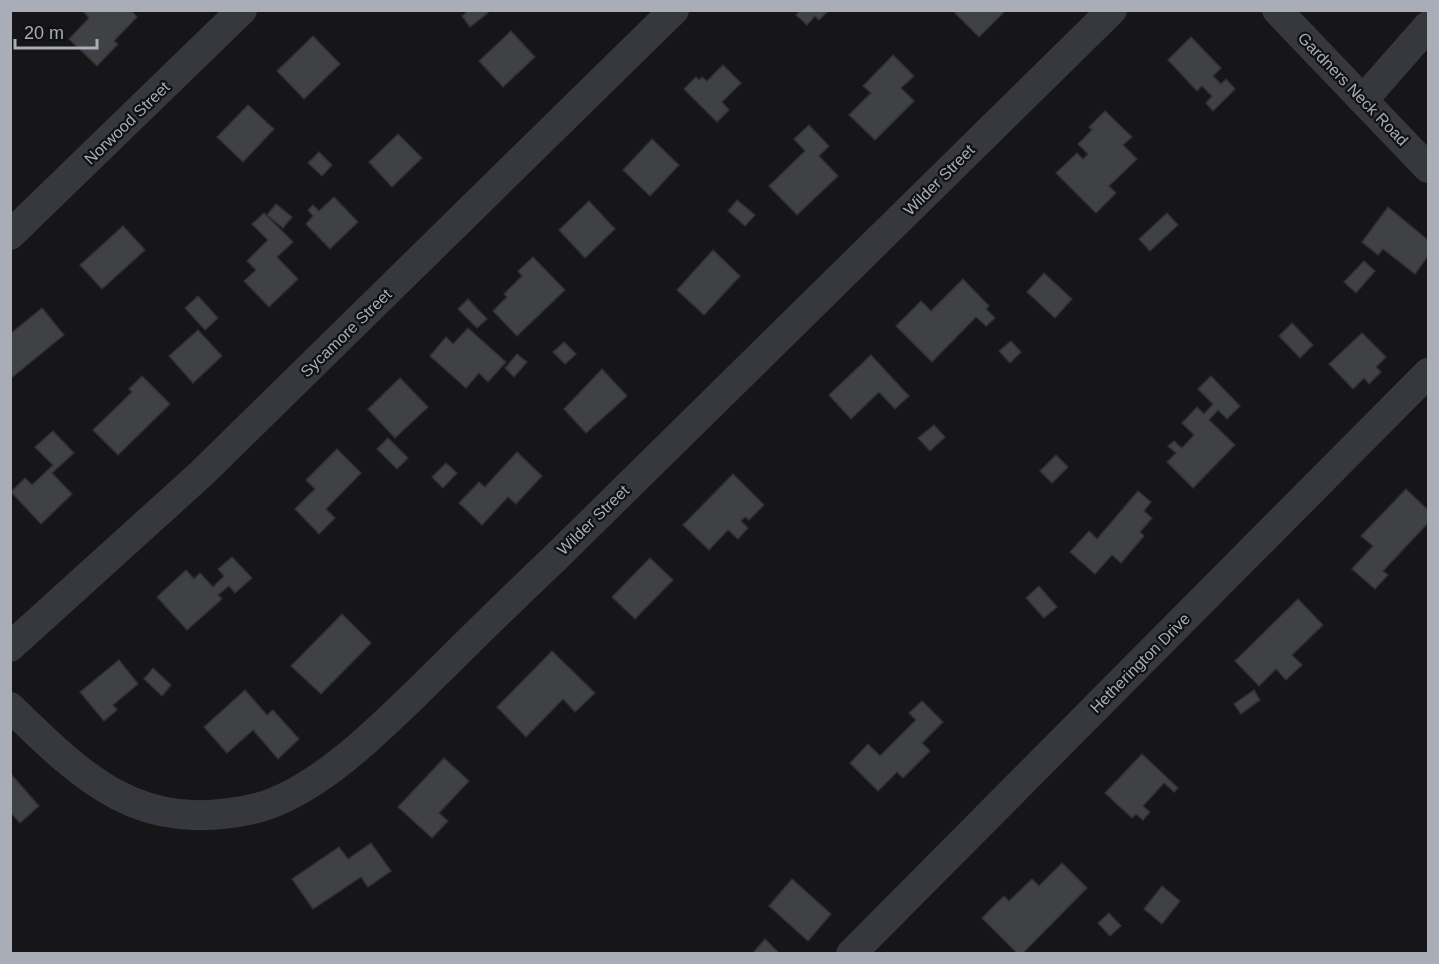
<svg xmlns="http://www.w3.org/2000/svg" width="1439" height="964" font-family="Arial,sans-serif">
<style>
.building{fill:#404145;stroke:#303034;stroke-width:1.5}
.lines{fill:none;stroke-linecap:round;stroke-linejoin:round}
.minor{stroke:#37383d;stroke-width:30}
.labels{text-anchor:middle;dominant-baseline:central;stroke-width:4.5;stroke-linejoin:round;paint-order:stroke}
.street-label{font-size:16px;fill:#a8adb8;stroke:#111113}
</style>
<rect width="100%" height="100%" fill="#161618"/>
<g class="building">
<path d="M131,10L137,17L114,41L118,44L97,66L69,39L89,18L82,10Z"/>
<path d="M469,10H485L488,13L470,27L462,16Z"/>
<path d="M800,10H829L819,20L815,16L807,25L796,15Z"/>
<path d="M958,10H1006L979,37L955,13Z"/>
<path d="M511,31L535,57L503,87L479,61Z"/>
<path d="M313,36L340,64L304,99L277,71Z"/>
<path d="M1191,37L1221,68L1213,76L1221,84L1226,79L1235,89L1213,111L1206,103L1212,96L1202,86L1197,91L1168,60Z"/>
<path d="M893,55L914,76L901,88L914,101L875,140L849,115L871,93L863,86Z"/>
<path d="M723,65L741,83L722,102L729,110L717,122L684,89L696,77L699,80L702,77L707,81Z"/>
<path d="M248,105L274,129L243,162L217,137Z"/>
<path d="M1105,111L1132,137L1123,145L1137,159L1109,186L1116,193L1096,213L1056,173L1077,153L1083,159L1088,154L1078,144L1092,130L1089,127Z"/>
<path d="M809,125L829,146L819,156L838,176L797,215L769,186L805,151L794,139Z"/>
<path d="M398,134L422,158L392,187L369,162Z"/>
<path d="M652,139L679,165L650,196L623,170Z"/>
<path d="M319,152L332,165L322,176L308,163Z"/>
<path d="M334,197L358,222L330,249L306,224L313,216L308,210L313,205L319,211Z"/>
<path d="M737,200L755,215L745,226L728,211Z"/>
<path d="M589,201L615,229L585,258L559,230Z"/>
<path d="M276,204L292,217L283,228L267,215Z"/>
<path d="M1388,207L1428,240V256L1415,274L1383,249L1378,255L1362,242Z"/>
<path d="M264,213L293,242L277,257L298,279L269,307L244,281L256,270L247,261L268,240L252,224Z"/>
<path d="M1167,213L1178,225L1150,251L1139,239Z"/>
<path d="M123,226L145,250L102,289L80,265Z"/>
<path d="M713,250L740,276L704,315L677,290Z"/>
<path d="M533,257L565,290L517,336L493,311L507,297L504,294L522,276L518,271Z"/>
<path d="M1364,261L1375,271L1356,293L1344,282Z"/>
<path d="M1044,273L1072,299L1055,318L1027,292Z"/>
<path d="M963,279L989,306L986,309L995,318L986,326L976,317L932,362L896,326L921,301L931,311Z"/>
<path d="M198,296L218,318L205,330L185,308Z"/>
<path d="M468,299L487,319L477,328L458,309Z"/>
<path d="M42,308L64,335L10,379V334Z"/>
<path d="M1292,323L1313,345L1300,358L1279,336Z"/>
<path d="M468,328L506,362L488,382L479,373L466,388L430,356L446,337L453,344Z"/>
<path d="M198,330L222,356L193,383L169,356Z"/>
<path d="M1362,333L1386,357L1376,367L1381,372L1369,384L1364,378L1353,389L1329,364Z"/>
<path d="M1011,341L1021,352L1010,363L999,351Z"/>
<path d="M564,342L576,354L565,364L553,352Z"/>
<path d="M517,354L527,362L514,377L505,368Z"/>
<path d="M871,355L909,396L895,409L879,392L851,419L829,395Z"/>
<path d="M602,369L627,396L586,433L564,409Z"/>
<path d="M142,376L170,404L118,455L93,430L132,392L129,389Z"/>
<path d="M1211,376L1240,406L1227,419L1218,410L1209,420L1235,445L1193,488L1167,462L1176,453L1168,446L1174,441L1182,448L1194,435L1182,423L1197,407L1204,414L1213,404L1198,389Z"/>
<path d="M400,378L428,407L395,438L368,409Z"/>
<path d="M934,425L945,437L930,451L918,438Z"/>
<path d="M53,431L74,453L52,473L72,494L41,524L11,492L25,478L32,485L53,465L35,447Z"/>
<path d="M388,438L408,458L397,469L377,449Z"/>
<path d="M337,449L361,473L326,509L335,518L319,534L295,509L315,489L306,480Z"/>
<path d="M517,452L542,476L516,504L508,497L482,525L459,503L479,482L485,487Z"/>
<path d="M1056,455L1068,467L1052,483L1040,471Z"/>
<path d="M446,463L457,473L443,488L432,477Z"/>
<path d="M733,474L764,505L749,520L745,517L741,521L748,528L738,539L728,530L709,550L683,525Z"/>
<path d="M1406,489L1428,510V523L1383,571L1388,575L1375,589L1352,569L1373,546L1361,536Z"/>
<path d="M1138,491L1151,502L1144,511L1152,518L1140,532L1144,536L1121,563L1112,555L1095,574L1070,552L1089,531L1097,539Z"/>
<path d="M232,557L252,578L235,593L229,586L218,595L222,599L187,630L157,597L186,570L194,579L200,573L213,587L224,576L218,569Z"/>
<path d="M650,558L673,580L635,619L612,597Z"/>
<path d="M1039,586L1057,607L1044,618L1026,598Z"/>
<path d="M1298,599L1323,625L1292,655L1302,665L1286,680L1276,669L1259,686L1235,661Z"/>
<path d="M342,614L371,643L321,694L291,666Z"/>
<path d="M552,651L595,693L575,712L563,699L526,737L497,707Z"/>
<path d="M119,660L138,684L113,705L117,710L104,721L80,692Z"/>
<path d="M153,668L171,685L162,696L144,679Z"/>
<path d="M245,690L267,715L273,710L299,739L278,759L253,730L227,753L204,727Z"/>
<path d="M1254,690L1260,700L1241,714L1234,704Z"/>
<path d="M922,701L943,722L922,743L930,751L903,778L897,772L878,791L850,763L868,744L880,756L916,720L909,713Z"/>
<path d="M1142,754L1178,788L1174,792L1164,783L1143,806L1150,812L1143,820L1136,814L1132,818L1105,793Z"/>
<path d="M444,758L469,781L439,813L448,821L432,838L398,807Z"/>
<path d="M10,773L39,806L20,823L10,812Z"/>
<path d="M371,843L391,871L368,887L361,877L313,909L292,879L339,847L348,859Z"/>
<path d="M1062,863L1087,888L1022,954H1018L982,918L1004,896L1009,901L1032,879L1039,886Z"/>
<path d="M792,879L831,914L808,941L769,906Z"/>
<path d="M1162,886L1180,901L1162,924L1144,909Z"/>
<path d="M1109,913L1121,926L1110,936L1098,923Z"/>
<path d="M765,939L780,954H752Z"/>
</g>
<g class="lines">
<g class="minor">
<path d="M1277,10L1428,168"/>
<path d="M1363,100L1428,26"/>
<path d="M10,235L242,10"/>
<path d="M10,647L202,473L674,10"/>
<path d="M10,707C85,780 139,834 253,809C322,793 394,714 444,666C480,630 517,594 554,559C741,377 925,192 1112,10"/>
<path d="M851,954L1428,373"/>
</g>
</g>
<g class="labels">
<g class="street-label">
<text transform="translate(1353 89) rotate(46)">Gardners Neck Road</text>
<text transform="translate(127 123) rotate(-44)">Norwood Street</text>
<text transform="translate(939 180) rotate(-45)">Wilder Street</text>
<text transform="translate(346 333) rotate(-44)">Sycamore Street</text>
<text transform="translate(593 520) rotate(-44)">Wilder Street</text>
<text transform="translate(1140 663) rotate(-45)">Hetherington Drive</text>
</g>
</g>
<rect width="1439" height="964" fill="none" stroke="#a8adb8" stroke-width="24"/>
<path d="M15 39v9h82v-9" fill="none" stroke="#a8adb8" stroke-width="3"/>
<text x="24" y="39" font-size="18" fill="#a8adb8" stroke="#111113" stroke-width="4.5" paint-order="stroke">20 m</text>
</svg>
